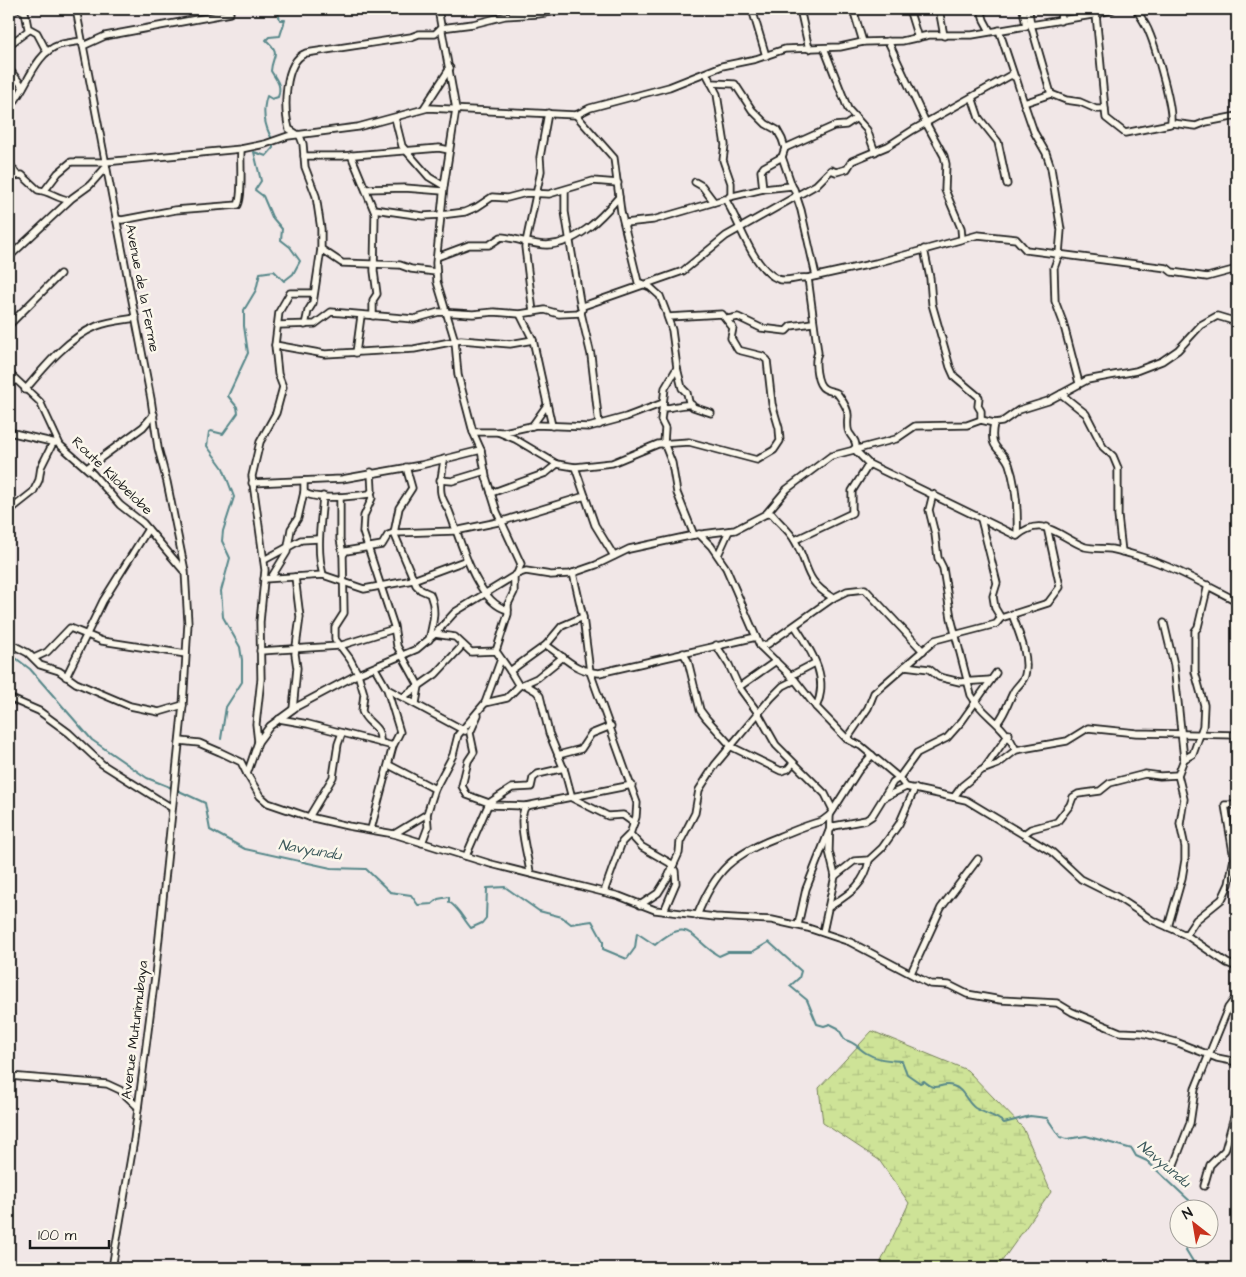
<svg xmlns="http://www.w3.org/2000/svg" width="1246" height="1277" font-family="'Architects Daughter',sans-serif">
<style>
.wetland{fill:url(#wetland-marsh);stroke:#75805a}
.lines{fill:none;stroke-linecap:round;stroke-linejoin:round}
.stream{stroke:#568789;stroke-width:2}
.minor-casing{stroke:#1c1c1c;stroke-width:9}
.minor{stroke:#fbf7ec;stroke-width:5.5}
.labels{text-anchor:middle;dominant-baseline:central;stroke-width:5;stroke-linejoin:round;paint-order:stroke}
.street-label{font-size:14px;fill:#1c1c1c;stroke:#fbf7ec}
.water-label{font-size:15px;font-style:italic;fill:#3e5a5c;stroke:#fbf7ec}
</style>
<defs>
<pattern id="wetland-marsh" width="20" height="14" patternUnits="userSpaceOnUse" patternTransform="scale(1.25)"><rect width="20" height="14" fill="#cee397"/><path d="M1 5h8M5 5V1M11 12h8M15 12V8" fill="none" stroke="#b0c282"/></pattern>
</defs>
<rect width="100%" height="100%" fill="#f1e7e7"/>
<filter id="ink" filterUnits="userSpaceOnUse"><feTurbulence type="fractalNoise" baseFrequency=".02" numOctaves="2"/><feDisplacementMap in="SourceGraphic" scale="10" xChannelSelector="R" yChannelSelector="G"/><feConvolveMatrix kernelMatrix="1 2 1 2 8 2 1 2 1" color-interpolation-filters="sRGB"/></filter>
<g filter="url(#ink)">
<path class="wetland" d="M872,1031L967,1070L1023,1128L1051,1192L997,1268H878L909,1203L879,1160L823,1123L819,1088Z"/>
<g class="lines">
<g class="stream">
<path d="M272,139C264,125 262,111 267,96L272,99L278,97C282,85 277,81 271,71C272,55 282,54 266,40L269,37L280,36L285,20H280L277,9"/>
<path d="M9,653L30,669L92,740L147,778L172,788"/>
<path d="M221,739L226,707L242,682V660L240,647L223,617L221,591L230,558L222,541L223,531L234,497L223,468L207,446L209,432L211,431L223,434L238,413L237,407L228,396L248,353L244,326V310L256,290L260,273L274,271L284,281L293,274L300,261L290,247L281,240L282,229L272,217L263,196L255,190L261,181L254,152L266,156L273,148V144"/>
<path d="M177,790L205,803L210,830L245,849L331,868L366,869L390,892L411,895L418,905L432,904L438,899L449,897V902C459,908 463,919 471,928L482,923L486,918L487,888L505,887L539,911L562,917L571,924L592,921L603,941V949L627,959L635,948L637,933L655,945C690,914 691,940 719,956L728,952H752L769,942L801,971L799,978L790,986L807,1000L817,1024L824,1026L830,1024L838,1028L845,1040C855,1042 858,1048 866,1053C877,1060 889,1060 902,1061L907,1074L920,1083L924,1081C938,1094 940,1081 953,1086C964,1089 966,1102 975,1108C985,1114 995,1115 1004,1123L1030,1116L1047,1118L1060,1137L1067,1139L1086,1136L1132,1149L1136,1156L1147,1161L1192,1203L1191,1210"/>
<path d="M1190,1240L1186,1250L1197,1268"/>
</g>
<g class="minor-casing">
<g id="minor">
<path d="M19,9L25,12L28,28L37,33L47,52"/>
<path d="M76,9L151,399L158,448L167,482L185,571L188,623L183,705L155,976L134,1140L112,1268"/>
<path d="M438,9L456,109L444,186L436,263L437,282L455,341L458,375L473,432L481,450L486,477L497,512L521,564L517,574"/>
<path d="M752,9L766,56"/>
<path d="M800,9L809,49"/>
<path d="M853,9L863,42"/>
<path d="M909,9L918,38"/>
<path d="M939,9L944,36"/>
<path d="M981,9L984,20L990,31"/>
<path d="M1029,12L1031,25L1092,15L1100,13L1102,9"/>
<path d="M1100,13L1113,9"/>
<path d="M1096,14L1105,109"/>
<path d="M1060,21L1062,9"/>
<path d="M1031,25L1051,94"/>
<path d="M999,30L1014,75"/>
<path d="M888,41L926,123L944,156L946,164L945,190L961,228L962,239"/>
<path d="M9,45L29,30"/>
<path d="M83,46L105,36L230,13"/>
<path d="M824,48L848,109L867,130L875,152"/>
<path d="M9,69L23,87"/>
<path d="M706,73L717,94L725,145L723,160L731,183V196"/>
<path d="M711,83L735,84L752,110L766,124L777,130L782,139L785,148L782,157L792,186"/>
<path d="M972,97L979,118L998,142L1007,184"/>
<path d="M1024,103L1034,132L1046,153L1051,168L1061,230L1059,254L1054,268L1055,301L1063,322L1079,383"/>
<path d="M9,108C26,91 34,53 59,45C66,43 74,42 82,41"/>
<path d="M424,108L450,68"/>
<path d="M576,115L590,108L669,87L722,66L756,59L785,49L840,47L863,42L902,41L929,35H972L1026,26L1023,9"/>
<path d="M395,118L402,146L429,177L444,186"/>
<path d="M1172,123L1196,126L1206,122L1237,116"/>
<path d="M785,148L834,126L846,125L855,119"/>
<path d="M351,155L375,213L374,271L377,294L373,300V316"/>
<path d="M304,156H342L439,148L449,150"/>
<path d="M9,163L17,175"/>
<path d="M9,180L13,176L22,175L38,190C50,191 57,199 69,200"/>
<path d="M695,182L702,186L714,202"/>
<path d="M366,189L405,188L443,191"/>
<path d="M763,189L792,186L794,189L801,210L816,276"/>
<path d="M45,190L58,173L71,162H105L241,149L265,144L288,136L358,127L428,108L576,115L614,158L621,212L638,282L650,287L660,296L668,317L722,314L733,328L731,338L738,350L762,356L767,360L772,404L779,428L780,441L774,450L757,460L689,442L658,444L612,463L575,467L557,464L515,439L498,432"/>
<path d="M565,191V212L581,308"/>
<path d="M729,197L763,189L761,171L764,167L782,157"/>
<path d="M374,209L423,216L441,215L465,212L477,207L492,197L507,198L526,193L549,194L593,181L618,183"/>
<path d="M116,219L122,220L175,210L238,205C243,196 240,162 241,149"/>
<path d="M625,223L653,220L725,199C740,221 751,267 778,279C788,283 797,276 808,278L818,353C814,360 816,385 825,389C828,391 833,391 837,393C841,399 848,407 848,415C848,420 846,429 850,434C854,440 856,441 856,448"/>
<path d="M924,249L930,278L932,304L950,367L954,376L979,397L978,406L981,411V420"/>
<path d="M9,257L72,198L90,185L106,167"/>
<path d="M437,257L469,245H489L501,237C516,238 532,245 547,245C577,244 601,218 619,197"/>
<path d="M436,272L411,269L400,265L342,263L321,249V229L316,196L305,167L303,144L300,136L289,129C284,110 283,62 306,53L411,37L419,34H435L441,28L473,24L505,16L538,14L572,9"/>
<path d="M808,278L876,263L978,235L1016,239L1026,250L1167,268L1172,272L1207,277L1237,269"/>
<path d="M533,312L525,247L541,171L540,157L548,113"/>
<path d="M581,313L591,355L599,425"/>
<path d="M520,314L533,340L552,426"/>
<path d="M667,316L672,330L677,368L665,388L661,420L665,428L664,443L672,463L677,493L694,535"/>
<path d="M728,319L738,317L761,328L786,331L791,326L812,323"/>
<path d="M1237,322L1217,316L1201,325L1178,350L1162,361L1136,371L1087,380L1048,401L1019,410L1002,422L994,423L981,420L967,425L915,426L896,439L831,456L787,489L766,514L735,530L694,535L629,549L596,565L570,574L551,575L526,571L517,574L455,612L435,634L417,649L358,674L296,707L270,726L258,742L247,774L260,796L268,803L309,817L348,826L394,834L491,864L619,896L655,910L715,917L772,920L808,928L850,942L930,984L949,985L967,994L1001,1000L1057,1003L1072,1012L1120,1032L1142,1033L1176,1042L1217,1058L1237,1062"/>
<path d="M9,325L60,274"/>
<path d="M278,325L315,324L331,312L414,319L439,312L473,314L494,312L520,314L545,310L559,314L581,313L583,306L683,271L726,236L816,185L831,170L836,172L847,169L852,161L888,146L913,130L1011,75L1016,78L1024,103L1051,94L1066,100L1080,102L1096,109H1105L1106,118L1125,133L1170,124C1176,115 1155,46 1149,32C1146,24 1140,16 1136,9"/>
<path d="M305,325L308,311L313,303L321,249"/>
<path d="M275,345L325,354L414,349L461,340L510,344L533,340"/>
<path d="M356,353L361,316"/>
<path d="M677,368L682,388L687,393L689,402L693,407L711,413"/>
<path d="M9,373L40,402L60,445L93,474L120,505L143,523L183,570"/>
<path d="M25,390C45,366 68,338 97,326C109,321 123,320 136,318"/>
<path d="M1061,394L1086,414L1103,447L1113,456L1118,468V516L1122,552"/>
<path d="M663,408C673,409 680,403 692,405"/>
<path d="M994,423C988,452 1002,447 1009,464C1017,487 1018,512 1017,536"/>
<path d="M532,426L547,405"/>
<path d="M9,432L56,443"/>
<path d="M473,432H504L536,425L589,427L626,417L663,403"/>
<path d="M854,449L869,464L1017,536C1043,514 1059,537 1085,547C1093,549 1103,548 1111,549C1121,551 1131,554 1141,557C1175,567 1205,585 1237,601"/>
<path d="M444,459C443,471 439,482 441,493C442,500 446,505 449,511C460,538 476,603 508,610"/>
<path d="M406,467L412,488L399,508L394,533L416,585L421,590L430,594C437,611 433,622 429,640"/>
<path d="M575,467L595,525L614,556"/>
<path d="M87,468L143,427L154,414"/>
<path d="M440,480L452,481L485,471"/>
<path d="M304,481V492C314,501 355,496 369,494L372,491L371,472"/>
<path d="M252,483L342,479L421,465L481,450"/>
<path d="M371,493L372,498L364,516L363,532L394,626L397,646L419,686L416,703"/>
<path d="M491,493L546,473L557,464"/>
<path d="M933,494L929,510L935,534L938,558L943,568L951,618L971,695C984,717 1003,722 1016,750"/>
<path d="M340,497V539L343,555"/>
<path d="M9,511L33,492L39,480L41,467L53,443"/>
<path d="M766,514H772C779,523 790,531 795,541C810,567 803,580 833,598"/>
<path d="M981,519L997,583L993,596L995,608L1001,618"/>
<path d="M699,534L711,546L726,568L760,646L795,680L816,707L847,739L861,746L899,778L906,787L966,800L1052,852L1081,879L1117,897L1152,920L1186,935L1227,963L1237,967"/>
<path d="M795,540L852,513V491L869,464"/>
<path d="M718,555L729,531"/>
<path d="M264,560L301,540L318,539"/>
<path d="M573,573L583,617L590,672L637,803L636,817L630,834L622,842L604,892"/>
<path d="M323,575C316,548 321,523 323,496"/>
<path d="M271,578L287,552L291,529L298,518L304,492"/>
<path d="M264,579L323,575L364,589L413,580L467,560"/>
<path d="M1164,623L1174,665L1184,759L1178,775L1184,799L1180,824L1185,847V860L1182,878L1168,927"/>
<path d="M795,626C811,651 830,677 816,707"/>
<path d="M435,634L455,637L471,652L496,651L510,671L546,645C566,658 574,671 599,673L756,637"/>
<path d="M9,643L28,653L40,665L59,671L76,683L130,706L159,712L183,705"/>
<path d="M546,645L562,626L583,617"/>
<path d="M716,645L729,665L739,687L758,713L776,745L825,794L833,810"/>
<path d="M760,646L768,644L833,598L847,591L865,589L923,651"/>
<path d="M260,651L339,646L394,629"/>
<path d="M496,651L508,614V604L514,592V577"/>
<path d="M683,653L688,661L700,710L706,718L732,747L781,771L788,769L793,763"/>
<path d="M34,658L47,652L70,628L102,641L186,654"/>
<path d="M905,666L929,669L939,677L960,682L991,680"/>
<path d="M375,668L387,689L465,731"/>
<path d="M510,671L519,686"/>
<path d="M790,676L815,663"/>
<path d="M66,677L103,601L148,529"/>
<path d="M524,684L536,691L540,696L549,733L565,772L572,798L608,816L623,815L634,823"/>
<path d="M739,687L776,661"/>
<path d="M403,697L436,674L463,645"/>
<path d="M9,698L39,711L69,733L102,764L172,808"/>
<path d="M485,703L507,698L519,686L537,678L563,657"/>
<path d="M293,709L297,668L295,654L300,617L295,577"/>
<path d="M279,719L308,724L393,746"/>
<path d="M998,722C1006,712 1008,702 1014,691C1017,686 1024,681 1025,675C1030,657 1018,631 1012,614"/>
<path d="M847,739L868,708L874,693L935,640L996,624L1001,618L1048,603L1060,587L1047,527"/>
<path d="M180,741L199,743L220,752L241,762L247,774"/>
<path d="M258,742L256,724L261,679L260,622L265,570L252,476L260,442L276,413L283,387L278,374L275,345L279,312L290,293H314"/>
<path d="M380,743C382,725 367,725 362,711L364,694L358,674L350,659L335,639V627L344,613L343,555L346,551L382,545L388,535L394,533L455,531L503,521L585,496"/>
<path d="M558,755L581,749L591,734L611,726"/>
<path d="M1184,759L1193,754L1203,726L1204,705L1195,672V631L1198,627L1208,585"/>
<path d="M389,765L435,789"/>
<path d="M984,769L1009,734"/>
<path d="M885,797L906,787"/>
<path d="M954,797L962,786L982,770L998,764L1016,750L1067,741L1088,728L1136,733L1237,735"/>
<path d="M489,803L512,788L531,787L533,778L538,774L564,768"/>
<path d="M489,805L526,806"/>
<path d="M309,817L333,777L338,744L342,733"/>
<path d="M371,829L393,746L400,732L387,689"/>
<path d="M394,834L427,814L435,789L453,755L458,735L485,703L501,659"/>
<path d="M630,834L642,847L670,863L675,871L676,883L664,911"/>
<path d="M1024,834L1031,829L1057,822L1070,805L1073,797L1078,794L1100,791L1110,783L1145,774L1160,776L1178,775"/>
<path d="M422,843L428,827L427,814"/>
<path d="M466,856L489,803L467,795L462,786L468,761L474,752L470,733L478,715"/>
<path d="M530,872C528,856 516,819 526,806L632,785"/>
<path d="M835,876L854,861L869,860L882,848L899,824L915,788"/>
<path d="M640,905L658,893L668,877L679,853L680,842L695,813L699,790L715,765L771,698L783,686L795,680"/>
<path d="M829,907C849,894 865,885 869,860"/>
<path d="M697,916C715,870 733,854 778,837C793,831 806,825 822,821L830,815"/>
<path d="M798,925L806,889L829,831L834,826L866,820L872,816L893,782L899,778L917,753L947,738L962,721L996,673"/>
<path d="M823,932L835,876L829,851L830,815L858,771L872,755"/>
<path d="M1186,935L1196,920L1222,899L1229,884L1234,858L1225,805H1237"/>
<path d="M911,973L941,908L978,859"/>
<path d="M9,1076L107,1084L120,1090L138,1107"/>
<path d="M1173,1167L1190,1123L1195,1089L1228,1008L1237,996"/>
<path d="M1204,1186L1210,1165L1225,1150L1237,1106"/>
</g>
</g>
<use href="#minor" class="minor"/>
</g>
</g>
<g class="labels">
<g class="street-label">
<text transform="translate(142 288) rotate(79)">Avenue de la Ferme</text>
<text transform="translate(112 476) rotate(44)">Route Kilobelobe</text>
<text transform="translate(135 1030) rotate(-83)">Avenue Mutunimubaya</text>
</g>
<g class="water-label">
<text transform="translate(310 850) rotate(10)">Navyundu</text>
<text transform="translate(1164 1164) rotate(40)">Navyundu</text>
</g>
</g>
<rect width="1246" height="1277" fill="none" stroke="#fbf7ec" stroke-width="30"/>
<rect x="15" y="15" width="1216" height="1247" fill="none" stroke="#1c1c1c" stroke-width="2" filter="url(#ink)"/>
<g transform="translate(1194 1224) rotate(329)"><circle r="24" fill="#fbf7ec" stroke="#a29f99"/>
<path d="M0-4L9 19L0 12L-9 19Z" fill="#c8321e"/>
<text y="-8" font-size="14" font-weight="bold" text-anchor="middle" fill="#1c1c1c">N</text>
</g>
<path d="M30 1240v8h79v-8" fill="none" stroke="#1c1c1c" stroke-width="2.5"/>
<text x="38" y="1240" font-size="15" fill="#1c1c1c" stroke="#fbf7ec" stroke-width="4" paint-order="stroke">100 m</text>
</svg>
